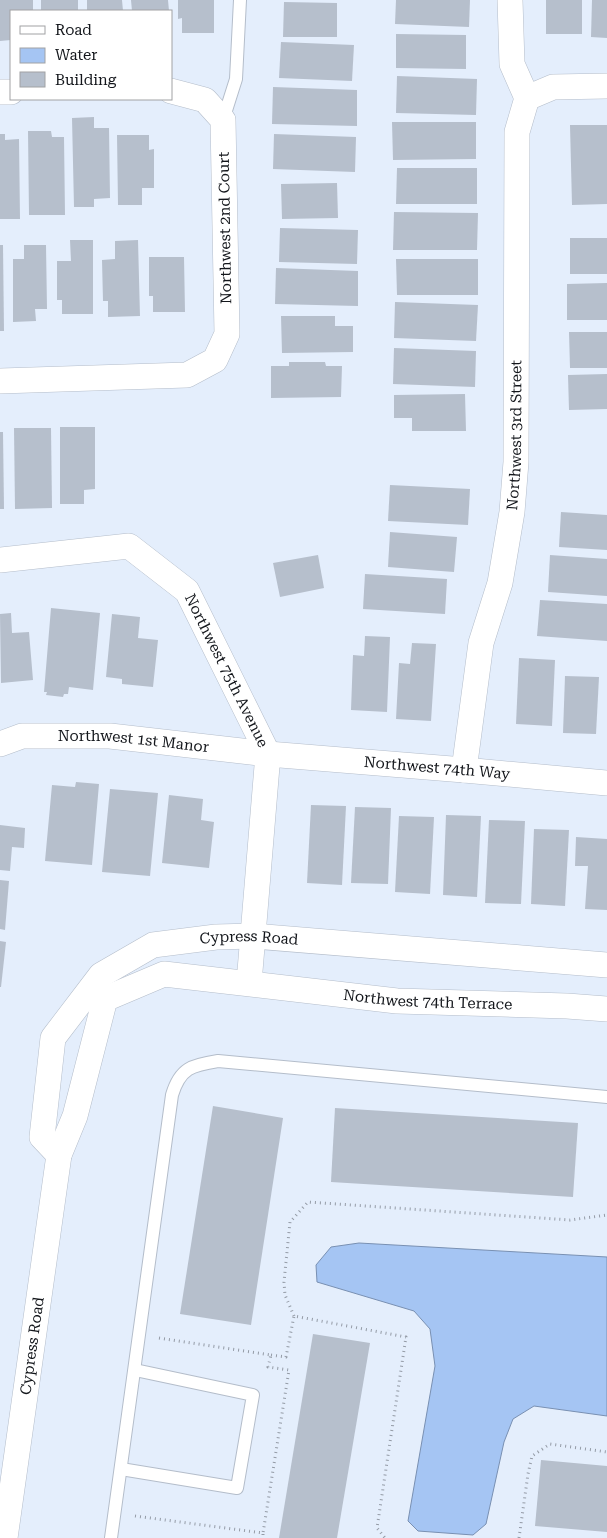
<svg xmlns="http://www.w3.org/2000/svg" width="607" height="1538" font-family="'Roboto Serif',serif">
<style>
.water{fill:#a5c5f3;stroke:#7990b2}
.building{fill:#b6bfcc}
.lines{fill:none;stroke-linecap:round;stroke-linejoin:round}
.service-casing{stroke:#b4bdca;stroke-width:14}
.minor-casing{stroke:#b4bdca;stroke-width:26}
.path{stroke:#949ba6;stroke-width:3;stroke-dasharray:1 4;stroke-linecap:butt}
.service{stroke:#fff;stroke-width:12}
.minor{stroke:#fff;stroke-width:25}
.labels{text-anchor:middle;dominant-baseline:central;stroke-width:4;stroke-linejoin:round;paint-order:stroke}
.street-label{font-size:15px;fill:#13161b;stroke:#fff}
</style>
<rect width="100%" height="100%" fill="#e4eefc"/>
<path class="water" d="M359,1243L607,1257V1416L534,1406L513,1419L504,1442L486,1524L473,1535L418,1531L408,1521L435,1366L430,1329L414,1311L317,1282L316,1265L331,1247Z"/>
<g class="building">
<path d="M0,0H33V11H11V40L0,41Z"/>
<rect x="41" y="0" width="37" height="11"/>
<path d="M87,0H122L123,11H87Z"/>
<path d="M131,0H168L169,11H132Z"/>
<path d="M178,0H214V33H182V18L178,19Z"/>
<path d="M396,0H470L469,27L395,24Z"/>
<rect x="546" y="0" width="36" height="34"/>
<path d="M592,0H607V38L591,37Z"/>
<path d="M284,2L337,3V37H283Z"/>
<path d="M396,34L466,35V69L396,68Z"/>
<path d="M281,42L354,45L352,81L279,78Z"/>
<path d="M397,76L477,79L476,115L396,113Z"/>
<path d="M273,87L357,90V126L272,124Z"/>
<path d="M94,117V128H109L110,198L94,199V207H74L72,118Z"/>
<path d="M392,122H476V159L393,160Z"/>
<path d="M570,125H607V204L572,205Z"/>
<path d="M28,131H51L52,137H64L65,215H29Z"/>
<path d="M0,134H5V140L19,139L20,219H0Z"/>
<path d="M274,134L356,137L355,172L273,169Z"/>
<path d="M117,135H149V150L154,149V188H142V205H118Z"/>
<path d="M397,168H477V204H396Z"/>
<path d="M337,183L338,218L282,219L281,184Z"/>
<path d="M394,212L478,213L477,250H393Z"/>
<path d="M280,228L358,230L357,264L279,262Z"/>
<rect x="570" y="238" width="37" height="36"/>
<path d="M70,240H93V314H62V300H57V261H71Z"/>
<path d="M138,240L140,316L108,317V301H103L102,260L115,259V241Z"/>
<path d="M0,245H3L4,331H0Z"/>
<path d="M24,245H46L47,309H35L36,321L13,322V259H24Z"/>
<path d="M149,257H184L185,312H153V296H149Z"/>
<path d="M396,259H478V295H397Z"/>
<path d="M276,268L358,271V306L275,304Z"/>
<path d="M607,283V320H567V284Z"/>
<path d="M395,302L478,305L476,341L394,338Z"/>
<path d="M281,316H335V326H353V352L282,353Z"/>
<path d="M569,332H607V368H570Z"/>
<path d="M394,348L476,351L475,387L393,384Z"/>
<path d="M289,362H325L326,366H342L341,397L271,398V366H289Z"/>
<path d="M607,374V409L569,410L568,375Z"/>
<path d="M465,394L466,431H412V418H394V395Z"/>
<path d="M60,427H95V489L84,490V504H60Z"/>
<path d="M14,428H51L52,508L15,509Z"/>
<path d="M0,432H3L4,509H0Z"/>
<path d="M390,485L470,489L468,525L388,521Z"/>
<path d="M561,512L607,515V550L559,547Z"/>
<path d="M390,532L457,537L454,572L388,567Z"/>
<path d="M318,555L324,588L280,597L273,563Z"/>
<path d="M550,555L607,559V596L548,592Z"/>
<path d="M365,574L447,579L445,614L363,609Z"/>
<path d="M540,600L607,604V641L537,636Z"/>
<path d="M51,608L100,613L93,690L69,687L68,694H64L63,697L46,695L47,692H44Z"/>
<path d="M11,613L12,633L29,632L33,680L1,683L0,614Z"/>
<path d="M112,614L140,617L138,638L158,640L153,687L122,684V679L106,677Z"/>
<path d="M365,636L390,637L387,712L351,710L353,655L364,656Z"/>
<path d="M412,643L436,644L431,721L396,719L399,663L410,664Z"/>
<path d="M519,658L555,660L552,726L516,724Z"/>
<path d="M565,676L599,677L596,734L563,733Z"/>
<path d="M76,782L99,784L92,865L45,861L52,785L75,787Z"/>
<path d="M110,789L158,793L150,876L102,872Z"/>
<path d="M169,795L203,799L201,820L214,822L209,868L162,863Z"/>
<path d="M311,805L346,806L342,885L307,883Z"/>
<path d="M355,807L391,808L388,884L351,883Z"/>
<path d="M446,815L481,816L477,897L443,895Z"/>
<path d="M399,816L434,817L430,894L395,892Z"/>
<path d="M489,820L525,821L521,904L485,903Z"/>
<path d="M0,825L25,828L24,848L12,847L10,871L0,870Z"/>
<path d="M534,829L569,830L565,906L531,904Z"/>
<path d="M576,837L607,839V910L585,909L588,866H575Z"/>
<path d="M0,880L9,881L5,930L0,929Z"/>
<path d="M0,941L6,942L1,987H0Z"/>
<path d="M213,1106L283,1118L251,1325L180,1314Z"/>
<path d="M335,1108L578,1123L573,1197L331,1182Z"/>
<path d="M313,1334L370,1343L337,1538H279Z"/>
<path d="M541,1460L607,1466V1532L535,1526Z"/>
</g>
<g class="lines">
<g class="service-casing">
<g id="service">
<path d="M223,120L236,79L240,0"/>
<path d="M121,1469L237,1488L253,1395L135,1370"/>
<path d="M111,1538L172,1095C180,1068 192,1065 218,1061L607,1097"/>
</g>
</g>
<g class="minor-casing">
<g id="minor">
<path d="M510,0L512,64L527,98"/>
<path d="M0,92H11"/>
<path d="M527,98L553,87L607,86"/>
<path d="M0,381L187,375L215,360L227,334L223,120L205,100L171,91"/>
<path id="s1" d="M0,560L129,546L187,591L268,754L249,983"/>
<path id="s2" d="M0,744L22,736H110L268,754L464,770L607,783"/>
<path id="s3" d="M464,770L481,643L500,583L512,512L516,462L517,132L527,98"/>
<path id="s4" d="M59,1155L42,1137L53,1038L101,975L153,945L216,937L253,936L607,965"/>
<path id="s5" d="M5,1538L59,1155L75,1116L105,999L164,974L397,1001L567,1006L607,1009"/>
</g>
</g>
<g class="path">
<path d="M294,1316L285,1295L284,1282L290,1222L308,1202L570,1220L607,1215"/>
<path d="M159,1338L271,1355L268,1367L289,1370L263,1533"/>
<path d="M271,1355L286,1357L294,1316L406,1337L377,1528L385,1538"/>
<path d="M135,1516L263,1533V1538"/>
<path d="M519,1538L528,1474L532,1456L550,1444L607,1452"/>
</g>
<use href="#service" class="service"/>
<use href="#minor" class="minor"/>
</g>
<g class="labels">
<g class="street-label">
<text transform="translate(225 228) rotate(-91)">Northwest 2nd Court</text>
<text stroke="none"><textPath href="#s3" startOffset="340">Northwest 3rd Street</textPath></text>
<text stroke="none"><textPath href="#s1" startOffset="292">Northwest 75th Avenue</textPath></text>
<text stroke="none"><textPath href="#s2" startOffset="135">Northwest 1st Manor</textPath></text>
<text stroke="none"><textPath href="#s2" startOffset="440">Northwest 74th Way</textPath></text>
<text stroke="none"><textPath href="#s4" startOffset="360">Cypress Road</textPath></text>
<text stroke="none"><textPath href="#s5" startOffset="879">Northwest 74th Terrace</textPath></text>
<text stroke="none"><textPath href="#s5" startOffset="194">Cypress Road</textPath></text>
</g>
</g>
<rect x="10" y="10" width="162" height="90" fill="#ffffff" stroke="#a1a2a4"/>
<rect x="20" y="26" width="25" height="8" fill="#ffffff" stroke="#a1a2a4"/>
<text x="55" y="35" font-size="15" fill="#13161b">Road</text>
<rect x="20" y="48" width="25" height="15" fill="#a5c5f3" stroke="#a1a2a4"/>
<text x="55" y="60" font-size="15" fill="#13161b">Water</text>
<rect x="20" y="72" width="25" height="15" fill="#b6bfcc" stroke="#a1a2a4"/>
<text x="55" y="85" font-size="15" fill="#13161b">Building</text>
</svg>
